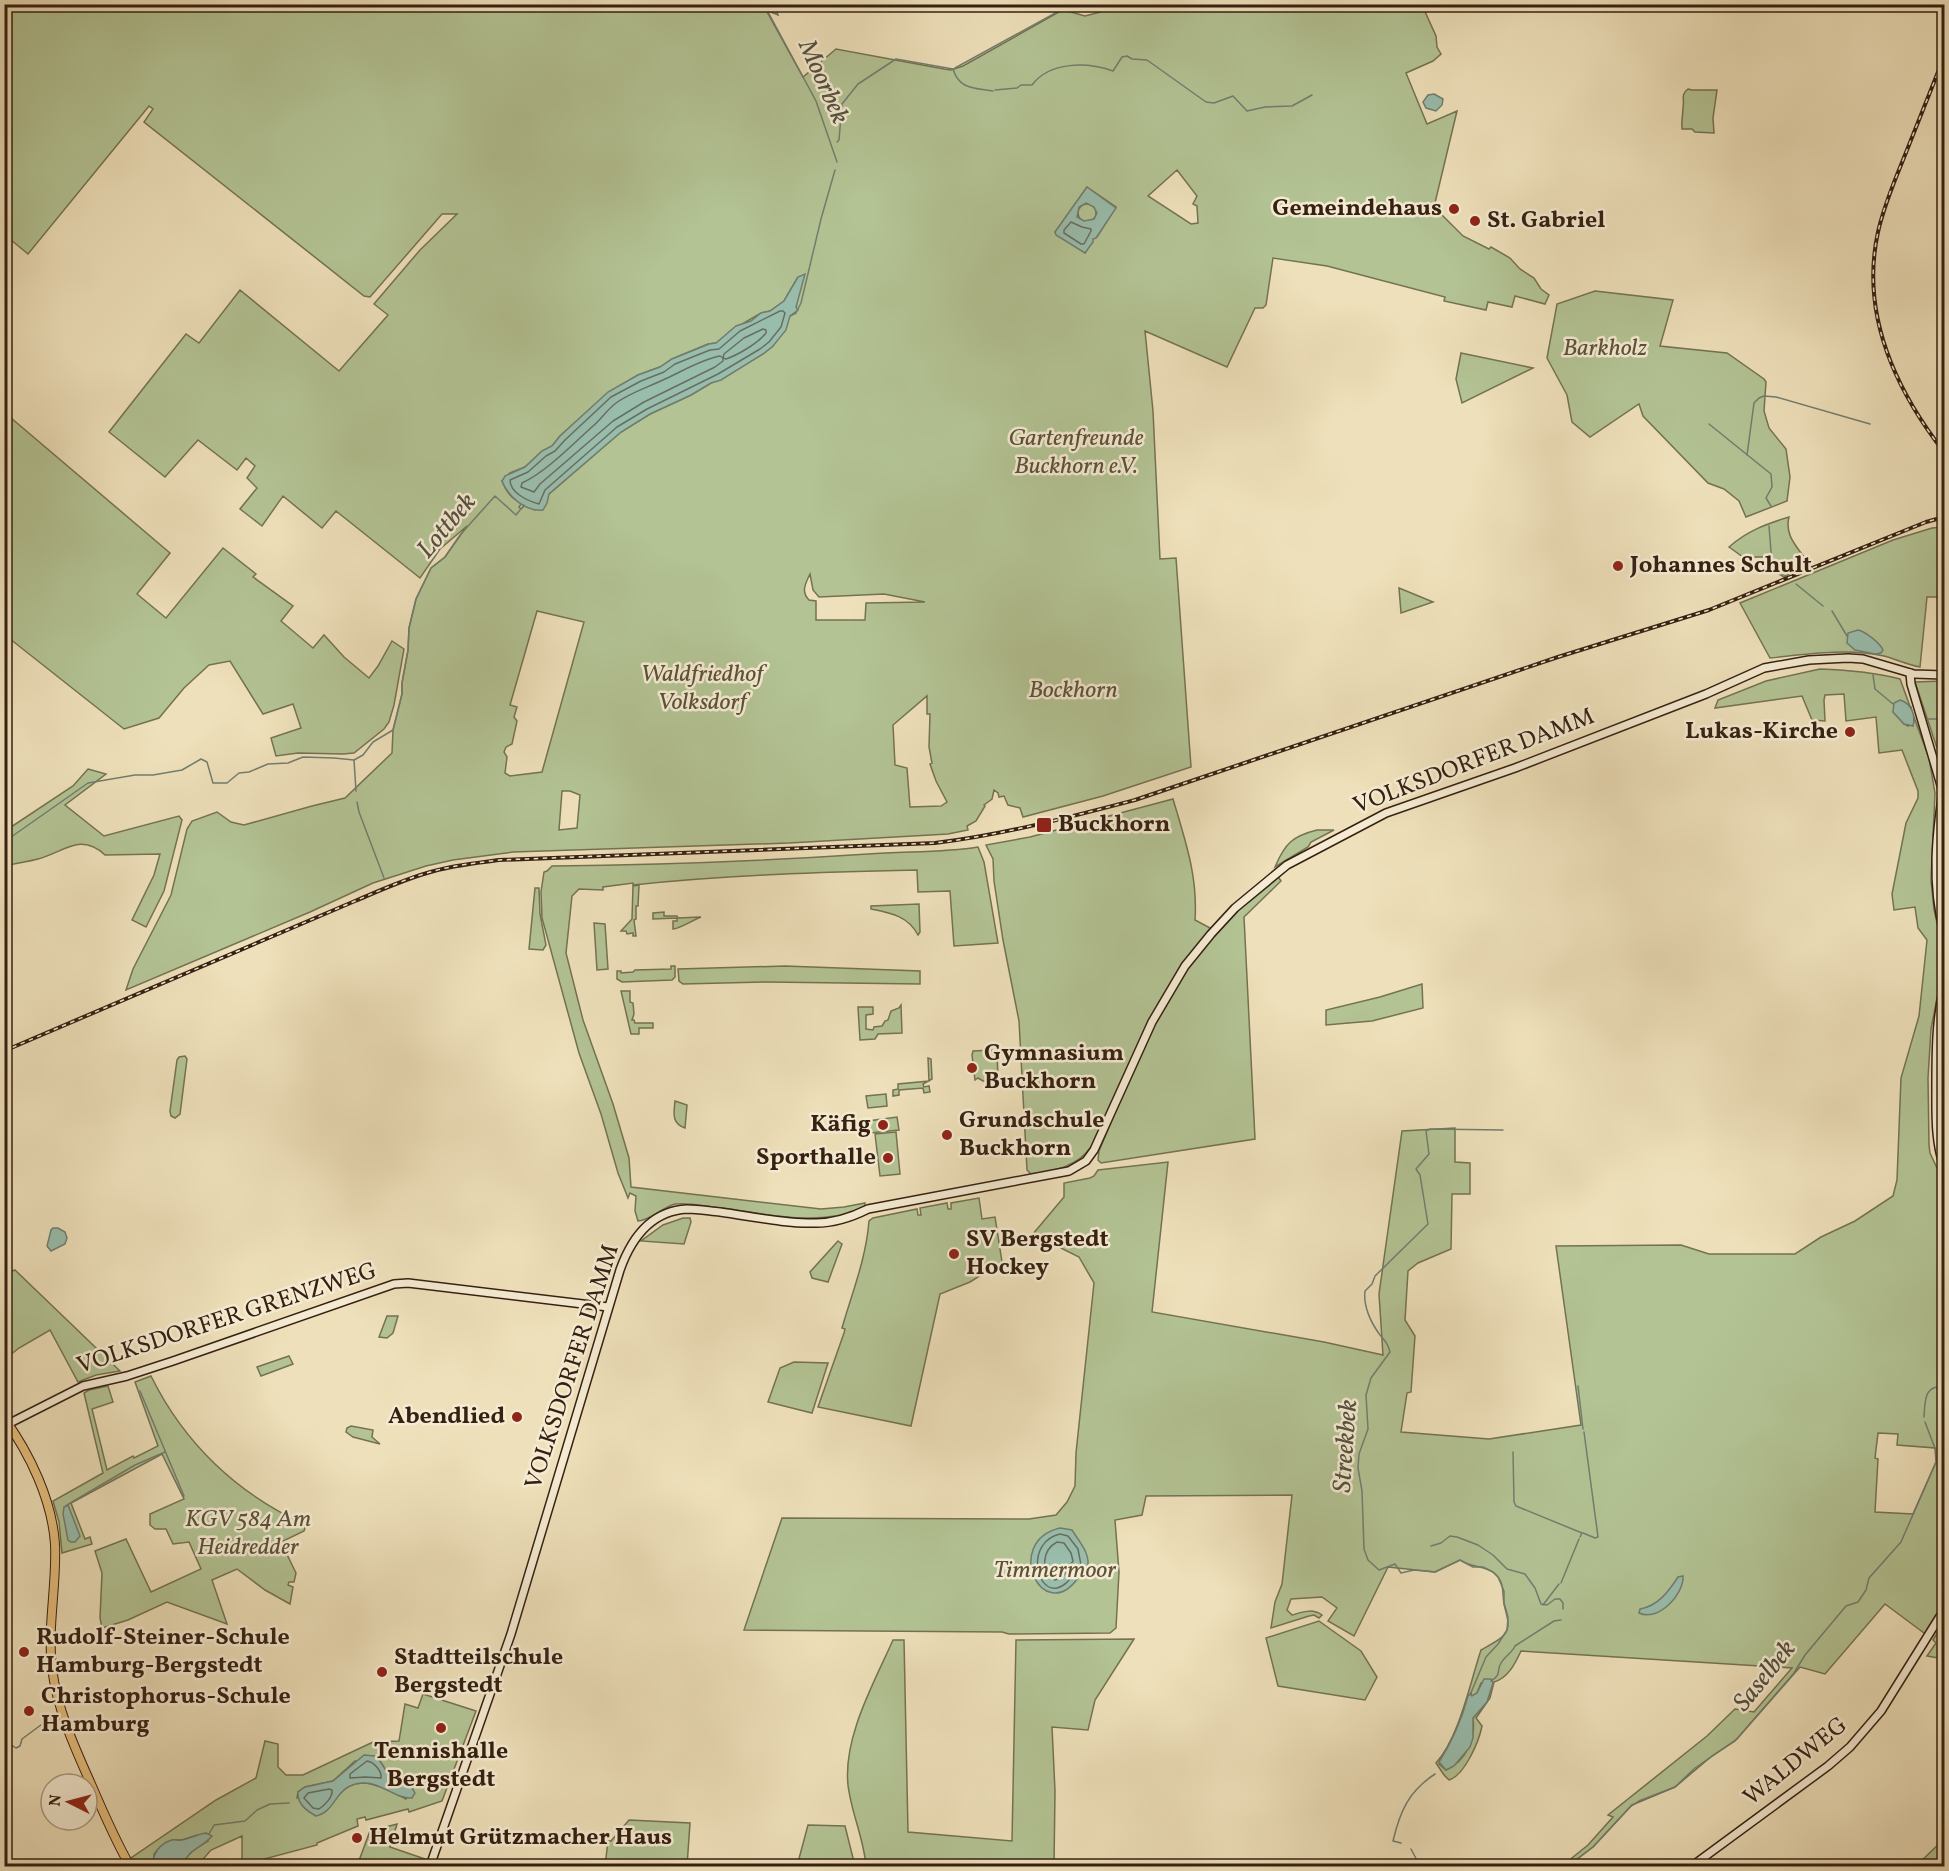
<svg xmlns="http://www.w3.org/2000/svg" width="1949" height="1871" font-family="Vollkorn,serif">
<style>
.green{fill:#b3c394;stroke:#747253;stroke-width:1.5;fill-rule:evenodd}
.water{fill:#99bdad;stroke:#717e6f;stroke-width:1.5;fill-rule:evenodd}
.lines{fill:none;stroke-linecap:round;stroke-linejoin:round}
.shore{stroke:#686e60;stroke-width:1.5}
.stream{stroke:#717e6f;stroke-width:1.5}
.secondary-casing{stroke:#362012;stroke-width:10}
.primary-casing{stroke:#362012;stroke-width:10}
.secondary{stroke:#f4ebd2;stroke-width:7}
.primary{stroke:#e7c07d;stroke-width:8}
.rail-casing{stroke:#362012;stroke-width:4}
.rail{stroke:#f4ebd2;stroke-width:1.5;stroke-dasharray:4.5;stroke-linecap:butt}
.poi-dot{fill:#8f2418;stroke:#f4ebd2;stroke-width:2}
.labels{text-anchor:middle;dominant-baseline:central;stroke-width:5;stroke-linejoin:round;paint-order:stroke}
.poi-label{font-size:24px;font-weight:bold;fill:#362012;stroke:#f4ebd2;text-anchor:start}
.park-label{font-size:24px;font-style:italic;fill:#5c5139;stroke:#f4ebd2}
.street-label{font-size:24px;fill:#362012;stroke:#f4ebd2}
.water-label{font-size:26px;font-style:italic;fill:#544f40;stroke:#f4ebd2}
</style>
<rect width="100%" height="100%" fill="#eee0ba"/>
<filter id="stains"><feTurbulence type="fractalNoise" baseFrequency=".00333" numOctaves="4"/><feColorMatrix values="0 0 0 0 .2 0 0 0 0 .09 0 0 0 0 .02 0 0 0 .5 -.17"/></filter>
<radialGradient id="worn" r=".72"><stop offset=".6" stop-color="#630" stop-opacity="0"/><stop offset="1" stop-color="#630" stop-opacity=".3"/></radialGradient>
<g class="green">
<path d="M1119,4L1422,5L1436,36L1437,47L1441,54L1433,61L1406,73L1427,124L1457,111L1434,207L1463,236L1489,249L1491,247L1510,258L1520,269L1534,278L1541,289L1549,295L1545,304L1515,296L1512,307L1488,302L1486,310L1444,301L1445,297L1327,266L1273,258L1266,305L1263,308H1255L1227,367L1145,331L1153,411L1160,559L1176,558L1191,767L1103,796L1023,817L1020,808L1008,805L1004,796L999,797L998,793L994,790L992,799L984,805L985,806L976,821L967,826L968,830L948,834L789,843L513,852L453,860L426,866L373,883L310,912L126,990L133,969L171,895L187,829L192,821L217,812L231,822L244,825L312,806L345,798L392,753L393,730L402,694V683L408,650L409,628L416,599L431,568L445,557L467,526L440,549L420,578L336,511L322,528L283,496L262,526L240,509L257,488L247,478L255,466L246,458L237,470L198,440L165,477L109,432L186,334L199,343L240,290L339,371L388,315L374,304L420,250L457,214H442L370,297L364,296L144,122L153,109L149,106L28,254L5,235L4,5H775L778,15L766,10L803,77L836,49L944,69L951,70L963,66L1059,12L1060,9L1085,16L1120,7ZM1177,170L1197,196L1193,204L1197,206L1198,223L1191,224L1148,196ZM1087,187L1116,207L1097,237L1092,239V242L1085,253L1055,232ZM798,277L796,313L790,316L773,346L763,354L721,379L711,383L691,395L650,414L621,432L549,494L535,510L525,505L521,509L519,507L522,503C511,499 506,491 502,481L510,473L525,467L542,451L552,446L560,436L609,392L638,375L660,367L672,359L708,344L716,343L744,323L761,313L770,311L784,301ZM810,574L813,590L819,597L884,594L925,602L866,603L865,620H816V601L809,600C801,592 805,584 810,574ZM537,611L584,622L542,772L510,776L505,773L507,757L504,752L506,747L512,744L517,721L514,717L517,707L510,705ZM927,696V714H930L929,747L932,763L930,764L936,781L947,802L941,806L910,807L907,768L895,765L893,725ZM562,791H570L580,795L577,828L559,830Z"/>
<path d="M1688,89L1692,90H1717L1713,118L1714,133L1695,132L1692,129H1682C1681,120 1683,115 1683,108C1685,99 1680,95 1688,89Z"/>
<circle cx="1087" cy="213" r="9"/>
<path d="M1595,291L1673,300L1660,346L1727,353L1764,379L1766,382L1764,411L1769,428L1786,449L1790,477L1787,501L1746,517L1739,501L1724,489L1708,483L1643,416L1639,404L1590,437L1572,422L1567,395L1547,358L1557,304Z"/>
<path d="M1461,353L1533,368L1462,403L1456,379Z"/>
<path d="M4,412L170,553L137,594L166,618L223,548L256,574L253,577L293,606L281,621L313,648L324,635L344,657L369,678L378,666L392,641L404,649L394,705L389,722L384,729L354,753L343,754L298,753L276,756L271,738L301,728L293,704L263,714L230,661L209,665L184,688L159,718L124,729L5,635Z"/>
<path d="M1789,517C1784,537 1799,548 1808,563L1784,577L1776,572L1770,565V557H1743L1729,547C1747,531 1766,524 1789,517Z"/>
<path d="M1944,527V597H1927L1920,667C1907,665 1896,659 1884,656C1846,648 1808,654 1770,658L1740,603L1893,540L1932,528Z"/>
<path d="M1399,588L1433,602L1401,613Z"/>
<path d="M1820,669C1848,670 1873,672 1900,679L1929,758L1935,793L1931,880L1934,910L1944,953L1942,973L1931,1029L1928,1078L1929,1145L1930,1153L1944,1183V1609L1928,1636L1885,1604L1825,1674L1800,1667L1735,1741L1712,1756L1675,1787L1632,1805L1593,1847L1568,1866H1562L1588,1845L1613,1817L1608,1815L1707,1736L1735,1709L1754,1712L1792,1668L1521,1651C1515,1664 1508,1678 1494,1682L1490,1698L1476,1718L1482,1726C1479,1741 1465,1775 1449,1780L1444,1775L1436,1763C1459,1738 1470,1683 1481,1650C1488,1646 1500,1640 1504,1635C1512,1626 1506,1614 1504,1604C1502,1592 1505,1582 1494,1573C1484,1565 1472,1568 1460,1560L1435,1572L1388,1567L1354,1636L1328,1621L1337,1608L1322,1597L1291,1599L1287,1610L1292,1615C1303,1612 1312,1608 1322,1615L1319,1618L1314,1615L1309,1616L1271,1628L1275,1602L1282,1584L1292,1495L1146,1496L1142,1515L1115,1520L1119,1572L1116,1628L1110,1633L1009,1634L1002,1632L744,1630L782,1518L1029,1519L1056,1515L1067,1502L1075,1486L1076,1453L1094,1283L1079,1257L1055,1245L1022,1247L1064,1197V1183L1090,1178L1094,1176L1098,1170L1168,1162L1152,1312L1324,1342L1383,1355L1379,1294L1402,1131L1455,1128V1162L1470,1163V1194H1452L1451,1249L1418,1263L1408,1271L1405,1320L1415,1336L1411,1392L1407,1393L1401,1432L1489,1439L1581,1425L1556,1246L1681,1245L1709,1254H1795L1821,1237L1855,1221L1893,1196L1897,1180L1901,1078L1919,1016L1927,940L1918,928L1915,907L1894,910L1892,894L1906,823L1918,798V791L1902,750L1879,753L1876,717L1846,721L1844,694L1825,695L1824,700L1825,721L1812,720L1802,696L1715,708L1718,700L1766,681ZM1911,707L1914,721L1908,726L1904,724L1893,712ZM1878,1433L1898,1434L1897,1445L1935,1448L1936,1462L1913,1514L1875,1512L1878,1459L1875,1458ZM1481,1683H1492L1487,1702L1473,1718C1476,1739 1466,1761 1446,1770L1439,1764C1441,1757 1448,1750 1451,1743C1458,1727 1464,1712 1468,1696L1472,1697L1477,1693Z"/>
<path d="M1944,681V752L1937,748L1915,682Z"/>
<path d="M88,769L106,774L65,805L104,836L179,816L182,820L164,891L146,927L132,920L154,875L160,854L105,855C81,832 64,852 38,859C27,862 16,863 5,866V831L73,786Z"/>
<path d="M1173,799C1185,840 1198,876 1195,920L1212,929L1173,980L1159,1004L1091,1147C1077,1167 1054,1171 1031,1174L1027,1170L1019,1021L1003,940L994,881L993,859L986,845L1030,837Z"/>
<path d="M1944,813V920L1938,893Z"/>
<path d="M1317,830H1334L1311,842L1308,847L1275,867C1285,843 1293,836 1317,830Z"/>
<path d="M978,847L984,862L998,943L954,946L950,891L918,892L917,870C823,872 728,875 633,885V883L603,887V890L579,889L572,896L566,953L583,1020L613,1104L629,1158L631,1187L821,1209L844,1207L865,1203L864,1209C814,1226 772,1215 722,1208C707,1207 690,1202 675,1204C663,1207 649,1221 638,1221L635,1211L636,1196L630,1193L628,1198L618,1173L601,1114L579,1053L542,918L541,892L544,872L547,871L552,866C657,865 763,861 868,854C905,851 942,853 978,847Z"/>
<path d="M1277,875L1281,881L1244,917L1255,1139L1101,1163L1098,1160L1099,1151C1128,1082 1159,998 1208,941C1229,917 1253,896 1277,875Z"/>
<path d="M639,885L638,906H636V919L634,920L636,936H633V933L627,934L626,931H621L632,919L633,886Z"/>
<path d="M535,888H539L540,914L546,945L543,950L529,949Z"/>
<path d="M919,904L920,932L918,935C908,916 891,913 871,909V906Z"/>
<path d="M664,912V916H677L678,918L701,917C693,920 679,929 673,929V921H677V918L653,919V913Z"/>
<path d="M594,923L605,924L608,969L597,970Z"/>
<path d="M671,966H675V977L672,980L622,982L617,979V971H621V973L633,972L635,970L671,969Z"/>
<path d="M785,966L920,971V984L767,982L683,984L679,981L678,969Z"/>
<path d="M1422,984L1423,1008L1372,1021L1326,1025V1010L1380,997Z"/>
<path d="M621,991H630V1002L633,1003L634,1014L632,1020H634L635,1023H653V1028H639V1034H631Z"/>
<path d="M901,1005L902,1033L878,1034L875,1039L860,1040L858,1007H873V1014L866,1015V1029L873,1030L874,1027L882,1026L885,1021L888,1020L891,1011L899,1008Z"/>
<path d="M1944,1008V1150L1940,1136L1941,1029Z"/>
<path d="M992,1050V1053H997L998,1078L992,1079V1081H983L978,1078L975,1080L972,1055L973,1051Z"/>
<path d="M185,1056L187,1059L180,1114L175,1118L171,1116L170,1111L177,1060L179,1057Z"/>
<path d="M928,1058L931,1059L932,1079L923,1084L924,1087L929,1086L930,1092L924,1093L923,1088L899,1090V1095L893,1096V1090L898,1089V1084L929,1081Z"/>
<path d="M886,1094L887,1106L868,1108L866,1096Z"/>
<path d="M675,1101L687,1105L685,1128C671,1123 674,1113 675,1101Z"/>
<path d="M897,1117L899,1130L870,1133L868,1121Z"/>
<path d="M896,1132L900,1174L880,1176L875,1134Z"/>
<path d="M979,1198L982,1219L995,1217L1002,1262L970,1282L940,1294L911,1426L818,1407L844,1333L845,1329L842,1328C852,1293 866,1259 869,1221L873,1218L917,1209L918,1215H921L920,1208L947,1203L948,1209H951V1203Z"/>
<path d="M683,1218H690L691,1222L684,1244L641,1241L663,1225Z"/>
<path d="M838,1241L842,1244L828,1282L812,1278L810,1272Z"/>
<path d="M15,1270L120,1371L96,1375L78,1382L50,1330L19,1348L5,1359V1274Z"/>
<path d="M387,1316H398L393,1333L387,1338L379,1337Z"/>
<path d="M289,1356L293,1364L261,1376L257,1367Z"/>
<path d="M794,1362L828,1363L812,1413L768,1402L780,1368Z"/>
<path d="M151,1376C184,1443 237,1494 306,1525L304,1531L281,1542L296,1573L294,1582H289L288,1585L293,1587L290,1604L265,1590L237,1569L212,1580L227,1624L167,1602L128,1620L102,1628L100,1618L102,1573L95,1551L126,1539L151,1592L201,1569L189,1542L173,1544L166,1529H155L150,1525V1514L184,1499L162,1454L71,1503L85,1539L90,1537L92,1544L62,1553L59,1522L53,1501L103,1473L84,1393L89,1390L108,1386L113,1402L92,1409L107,1470L133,1456L134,1458L158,1446L135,1382Z"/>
<path d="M351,1426L373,1430L372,1437L380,1444L353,1437L346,1432L347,1428Z"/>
<path d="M1319,1621L1361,1651L1377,1677L1365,1700L1278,1686L1266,1638Z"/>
<path d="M1944,1621V1659L1927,1656L1936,1643L1933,1640Z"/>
<path d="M1134,1639L1095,1700L1088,1730L1052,1727L1055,1791L1054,1866H866C864,1839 851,1812 848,1785C843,1737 874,1683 893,1640H904L908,1832L1012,1841L1016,1640Z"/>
<path d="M423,1694L476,1711L442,1801L409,1812L408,1809L366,1820L365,1817L357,1819L358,1826L317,1843V1845L242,1865V1836L211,1850L197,1866H182C187,1853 196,1848 208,1841L197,1835L182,1840H172L159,1848L154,1854V1866H132L128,1860L216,1800L256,1778L265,1741L278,1744V1767L286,1775H303L373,1742L399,1741L405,1704L418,1708ZM355,1761H380L390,1777L411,1788L406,1799C383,1788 358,1771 338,1796L297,1798L298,1792L305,1787L333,1781Z"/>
<path d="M629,1820L690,1823L687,1866H605L608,1841H611Z"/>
<path d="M397,1824L390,1847L425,1859L423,1866H357L370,1831Z"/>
<path d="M808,1825L845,1826L855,1866H797Z"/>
<path d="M1944,1839V1866H1916Z"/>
</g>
<g class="water">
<path d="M1434,94L1443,99L1442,105L1436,111L1426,108L1423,102L1428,95Z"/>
<path d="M1087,187L1116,208L1096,238L1093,239V242L1085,253L1056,235L1055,232ZM1086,203L1094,207L1097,213L1094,219L1084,221L1077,217L1079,207Z"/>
<path d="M805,274L796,307L798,310L790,316L786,330L773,346L763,354L721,380L711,383L691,395L650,414L621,432L549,494L547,503L543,510C525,512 508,496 502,481L505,476L525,467L542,451L552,446L560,436L608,392L638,375L660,367L672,359L709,344L716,343L736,326L751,321L761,313L770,311L784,301L798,277Z"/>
<path d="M1858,630C1866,632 1880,643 1883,650L1881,653L1875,654L1855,650L1847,643L1848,633Z"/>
<path d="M1900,700C1911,703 1916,715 1913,726L1904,724L1893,712L1894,703Z"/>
<path d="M53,1228H58L65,1232L67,1238L65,1244L51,1251L47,1246L51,1230Z"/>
<path d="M68,1505L80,1536L75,1542H71L68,1540L63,1514L64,1507Z"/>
<path d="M1060,1528L1072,1530C1078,1540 1092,1555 1087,1568C1085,1572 1080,1575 1078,1578C1043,1627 1002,1542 1060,1528Z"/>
<path d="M1683,1576C1684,1595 1658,1622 1639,1613L1640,1609C1658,1606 1669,1591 1678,1577Z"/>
<path d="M1484,1679H1491L1493,1683L1487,1702L1473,1718V1738L1470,1747L1454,1766L1446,1770L1439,1762C1453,1740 1461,1722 1468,1696L1471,1693L1472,1696L1477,1693Z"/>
<path d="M364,1755L375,1756L380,1761L390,1777L412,1788L415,1793L412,1798C395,1799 381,1782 363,1783C334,1784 338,1811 316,1816C307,1811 297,1804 298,1792L305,1787L333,1781Z"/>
<path d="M206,1833L212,1836C201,1849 189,1848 182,1866H154C151,1855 160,1843 172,1840C175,1839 178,1841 181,1840C190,1839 197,1834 206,1833Z"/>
</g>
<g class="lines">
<g class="shore">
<path d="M1071,222L1082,227L1091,229V231L1084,244H1081L1064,233V230Z"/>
<path d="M780,311H783L785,313L781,327L769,342L760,349L718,374L647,409L617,427L545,490L539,504C528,501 510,493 510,480L528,472L546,456L555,451L565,440L611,397L641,381L664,372L675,364L710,350L719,349L740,331Z"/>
<path d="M763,329L766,330V333C758,343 738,355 726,359L723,358L724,354L744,338Z"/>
<path d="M720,356L723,358V361L715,367L644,402L613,421L540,484L534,492L521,487L522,483C546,472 573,444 593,426C601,419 607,410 616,403C631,392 649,387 665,379C683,371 700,360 720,356Z"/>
<path d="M1060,1534L1068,1536L1078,1549L1081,1565C1074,1572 1068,1586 1057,1588C1035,1592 1026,1542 1060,1534Z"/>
<path d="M1057,1542L1064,1543L1071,1553L1073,1561L1063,1576L1055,1580C1040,1571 1042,1550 1057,1542Z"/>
<path d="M367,1761C374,1762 382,1771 381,1778L365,1777L350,1778V1774Z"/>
<path d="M329,1789L332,1790C333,1797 325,1805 319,1809L313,1808L304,1798L308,1793Z"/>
</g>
<g class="stream">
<path d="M766,4L767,10L816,101L837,162"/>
<path d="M955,68L1059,11"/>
<path d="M995,90L1017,88L1021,85H1032C1050,61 1087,62 1113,71L1122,57L1127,56L1132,59L1147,60L1206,102L1214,103L1233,96L1247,111L1265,107L1292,106L1312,95"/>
<path d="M837,142L839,140L842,104L858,84L896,59L953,69C959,90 976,88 993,91"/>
<path d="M797,311L801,303L821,219L835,170"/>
<path d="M1709,424L1771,474L1772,487L1766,498L1771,506"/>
<path d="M1747,455L1754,403L1759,398L1764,396L1776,397L1870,424"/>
<path d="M1769,526L1772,564L1785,576"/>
<path d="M1796,584L1823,606"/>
<path d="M1832,611L1847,636"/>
<path d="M1873,675L1875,689L1893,704"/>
<path d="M1928,719H1944"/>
<path d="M354,760L356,791"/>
<path d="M357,802L359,812L384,878"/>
<path d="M4,842L88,783L135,775H153L182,770L201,759L207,762L213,783H227L239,773L249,772L268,764L288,763L303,757L334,758L354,760L363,755L373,742L393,730L402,694V683L408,650L409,628L416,599L431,568L445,557L460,535L495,496L516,515L524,505"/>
<path d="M1578,1386L1583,1429"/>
<path d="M140,1391L184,1496"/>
<path d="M1924,1417C1925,1402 1924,1384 1944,1387"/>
<path d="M1925,1422L1936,1451"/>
<path d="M1513,1452L1514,1502L1516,1506L1582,1533L1580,1537"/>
<path d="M67,1505L135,1465L165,1452"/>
<path d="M1583,1533L1595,1538L1598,1537L1584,1432"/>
<path d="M1431,1546L1441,1543L1450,1536L1457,1537L1478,1545L1493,1555L1507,1569L1525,1574L1535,1588L1541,1604L1547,1605L1555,1599H1560L1563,1603V1609"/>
<path d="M1561,1583L1579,1539"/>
<path d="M1543,1605L1559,1584"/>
<path d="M1491,1681C1502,1674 1496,1672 1501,1663C1505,1656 1512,1653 1515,1646L1554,1621L1561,1620"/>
<path d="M1470,1695L1486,1657L1498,1644L1507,1630L1508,1617L1504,1603V1591L1498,1577L1493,1572L1483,1567H1473L1460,1560L1435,1572L1414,1570L1401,1573L1395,1564L1379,1570L1368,1560L1364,1549L1362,1491L1358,1468L1359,1454L1368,1429L1366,1395L1371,1378L1390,1352C1388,1344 1385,1341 1380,1335C1371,1323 1363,1306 1365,1291L1372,1284L1375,1276L1428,1224L1420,1175L1416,1169L1429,1154L1426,1131L1430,1129L1503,1130"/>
<path d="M4,1751L13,1746L16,1748L20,1746L22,1739L53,1716"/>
<path d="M209,1834L214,1825L245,1821L257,1810L270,1804L289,1803"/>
<path d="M1401,1843L1393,1841C1400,1811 1409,1791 1435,1774"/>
<path d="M1411,1849L1420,1866"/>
<path d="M1568,1866L1593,1847L1630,1807L1639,1801L1675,1787L1695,1768L1737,1739L1794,1673L1805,1655L1846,1606L1858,1602L1866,1590L1869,1578L1901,1542L1936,1462"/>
</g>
<g class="secondary-casing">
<g id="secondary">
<path d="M1910,673L1911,684L1943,792"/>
<path d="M1944,785C1936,834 1931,884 1944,932"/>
<path d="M1944,986C1936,1020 1936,1053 1936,1088C1936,1115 1935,1141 1944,1167"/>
<path d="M8,1424L83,1386L127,1376L173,1361L394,1284L408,1283L608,1307"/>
<path d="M430,1866L511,1634L620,1270C631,1239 651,1211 687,1209C698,1209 709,1211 720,1212C750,1216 785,1224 816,1223C834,1223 852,1217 868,1209L1069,1171L1086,1161L1094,1150L1152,1022L1185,966L1211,934L1235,908L1287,865L1386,813L1515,768L1706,694L1764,668L1809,660L1848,658L1863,659L1914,674L1944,675"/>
<path d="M1692,1866L1828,1766L1850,1747L1881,1711L1944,1610"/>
</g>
</g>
<g class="primary-casing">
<path id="primary" d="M4,1418C30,1454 52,1500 55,1544C57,1585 47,1627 52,1668C57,1709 74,1746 91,1784C103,1812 115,1840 130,1866"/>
</g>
<use href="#secondary" class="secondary"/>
<use href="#primary" class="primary"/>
<g class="rail-casing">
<g id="rail">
<path d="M1944,57C1931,90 1918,122 1905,155C1895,180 1884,205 1878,232C1860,314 1895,389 1944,452"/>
<path d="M4,1051L355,901C381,890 407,878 434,871C455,865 477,863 499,860L935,843C1002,835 1070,817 1135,800L1558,657L1709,610L1926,522L1944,517"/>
</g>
</g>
<use href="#rail" class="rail"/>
</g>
<g class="poi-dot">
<circle cx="1454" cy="209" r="6"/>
<circle cx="1475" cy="221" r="6"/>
<circle cx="1618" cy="566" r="6"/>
<circle cx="1850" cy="732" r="6"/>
<rect x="1036" y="817" width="16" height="16" rx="3"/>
<circle cx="972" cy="1068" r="6"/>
<circle cx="883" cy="1125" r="6"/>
<circle cx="947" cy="1135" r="6"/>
<circle cx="888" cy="1158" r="6"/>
<circle cx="954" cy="1254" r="6"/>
<circle cx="517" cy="1417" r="6"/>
<circle cx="24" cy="1652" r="6"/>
<circle cx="382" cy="1672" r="6"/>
<circle cx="29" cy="1711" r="6"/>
<circle cx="441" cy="1728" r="6"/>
<circle cx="357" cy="1838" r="6"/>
</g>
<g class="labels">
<g class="poi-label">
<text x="1442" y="209" text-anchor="end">Gemeindehaus</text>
<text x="1487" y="221">St. Gabriel</text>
<text x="1630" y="566">Johannes Schult</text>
<text x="1838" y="732" text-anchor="end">Lukas-Kirche</text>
<text x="1058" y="825">Buckhorn</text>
<text x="984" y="1054">Gymnasium<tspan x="984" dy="28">Buckhorn</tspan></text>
<text x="959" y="1121">Grundschule<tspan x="959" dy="28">Buckhorn</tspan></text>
<text x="871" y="1125" text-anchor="end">Käfig</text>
<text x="876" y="1158" text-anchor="end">Sporthalle</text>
<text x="966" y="1240">SV Bergstedt<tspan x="966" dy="28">Hockey</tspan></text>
<text x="505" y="1417" text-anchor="end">Abendlied</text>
<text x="36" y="1638">Rudolf-Steiner-Schule<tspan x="36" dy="28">Hamburg-Bergstedt</tspan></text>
<text x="394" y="1658">Stadtteilschule<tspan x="394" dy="28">Bergstedt</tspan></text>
<text x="41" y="1697">Christophorus-Schule<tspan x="41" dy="28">Hamburg</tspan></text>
<text x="441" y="1752" text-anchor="middle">Tennishalle<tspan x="441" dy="28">Bergstedt</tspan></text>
<text x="369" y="1838">Helmut Grützmacher Haus</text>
</g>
<g class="park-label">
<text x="1605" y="349">Barkholz</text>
<text x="1076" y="439">Gartenfreunde<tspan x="1076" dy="28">Buckhorn e.V.</tspan></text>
<text x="702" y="675">Waldfriedhof<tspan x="702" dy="28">Volksdorf</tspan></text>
<text x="1073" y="691">Bockhorn</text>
<text x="248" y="1520">KGV 584 Am<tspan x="248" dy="28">Heidredder</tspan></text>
<text x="1055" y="1571">Timmermoor</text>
</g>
<g class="street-label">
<text transform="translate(1474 762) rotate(-21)">VOLKSDORFER DAMM</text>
<text transform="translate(227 1319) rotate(-18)">VOLKSDORFER GRENZWEG</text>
<text transform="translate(573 1367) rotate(-72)">VOLKSDORFER DAMM</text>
<text transform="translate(1796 1762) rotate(-39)">WALDWEG</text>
</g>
<g class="water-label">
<text transform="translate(823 82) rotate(66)">Moorbek</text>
<text transform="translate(447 526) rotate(-50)">Lottbek</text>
<text transform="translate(1346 1446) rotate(-86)">Streekbek</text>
<text transform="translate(1765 1676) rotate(-51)">Saselbek</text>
</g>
</g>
<rect width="1949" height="1871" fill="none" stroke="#eee0ba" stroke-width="24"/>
<rect x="6" y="6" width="1937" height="1859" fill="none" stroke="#362012" stroke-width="3"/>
<rect x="12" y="12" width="1925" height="1847" fill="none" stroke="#362012" stroke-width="1.5"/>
<g transform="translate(69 1802) rotate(276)"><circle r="28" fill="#f4ebd2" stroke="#a89a85" stroke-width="1.5"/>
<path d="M0-4.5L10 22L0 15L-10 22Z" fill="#8f2418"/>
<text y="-9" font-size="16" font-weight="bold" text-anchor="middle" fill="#362012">N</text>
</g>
<rect width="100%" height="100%" filter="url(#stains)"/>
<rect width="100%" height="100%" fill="url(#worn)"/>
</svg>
